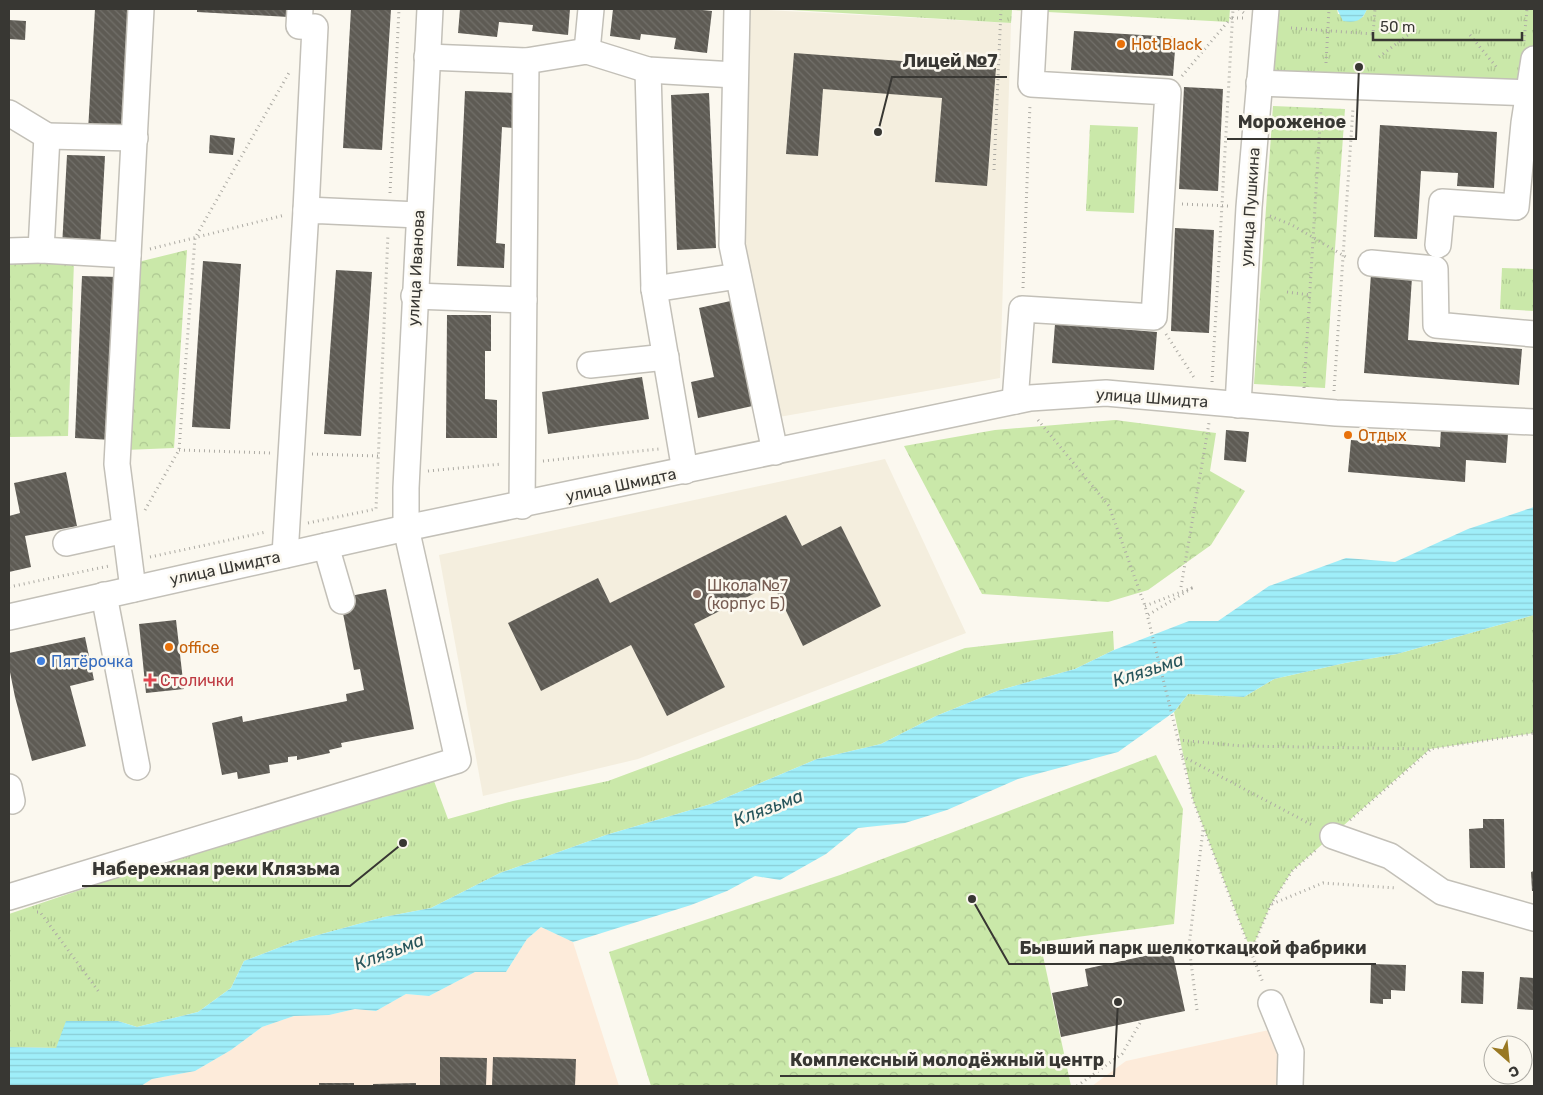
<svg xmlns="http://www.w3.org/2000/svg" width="1543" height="1095" font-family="Rubik,sans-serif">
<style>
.built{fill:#f4eede}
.industrial{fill:#fdebda}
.grass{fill:url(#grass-tufts)}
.forest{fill:url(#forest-crowns)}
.water{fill:url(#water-rules)}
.building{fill:url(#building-back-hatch)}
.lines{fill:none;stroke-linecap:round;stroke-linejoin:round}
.minor-casing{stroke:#c3c0b8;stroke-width:28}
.path{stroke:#adaba4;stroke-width:3;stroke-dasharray:1 4;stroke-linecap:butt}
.minor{stroke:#fff;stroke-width:25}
.food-dot{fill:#e8710a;stroke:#fbf8ef;stroke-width:2}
.education-dot{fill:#8d6e63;stroke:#fbf8ef;stroke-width:2}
.shop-dot{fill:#3f7fe0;stroke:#fbf8ef;stroke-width:2}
.health-dot{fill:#e0444e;stroke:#fbf8ef;stroke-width:2}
.labels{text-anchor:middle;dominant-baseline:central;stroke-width:5;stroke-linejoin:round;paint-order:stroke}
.food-label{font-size:16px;fill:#c56008;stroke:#fbf8ef;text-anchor:start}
.street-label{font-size:16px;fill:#383733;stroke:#fbf8ef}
.education-label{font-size:16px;fill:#785e54;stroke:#fbf8ef;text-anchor:start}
.shop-label{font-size:16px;fill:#366cbe;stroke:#fbf8ef;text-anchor:start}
.health-label{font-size:16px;fill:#be3a42;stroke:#fbf8ef;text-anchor:start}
.water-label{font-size:18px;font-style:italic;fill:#27555b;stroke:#fbf8ef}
.leader{fill:none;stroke:#383733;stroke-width:2}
.callout-dot{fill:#383733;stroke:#fbf8ef;stroke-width:2}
.callout-label{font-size:18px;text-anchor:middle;font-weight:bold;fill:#383733;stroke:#fbf8ef;stroke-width:5;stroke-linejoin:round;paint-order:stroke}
</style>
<defs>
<pattern id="grass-tufts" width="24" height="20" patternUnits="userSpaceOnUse" patternTransform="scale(1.25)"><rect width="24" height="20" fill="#cae8a9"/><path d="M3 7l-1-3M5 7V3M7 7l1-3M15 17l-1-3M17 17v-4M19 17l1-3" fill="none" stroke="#aec892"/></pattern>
<pattern id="forest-crowns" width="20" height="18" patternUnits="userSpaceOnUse" patternTransform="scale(1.25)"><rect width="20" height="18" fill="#cae8a9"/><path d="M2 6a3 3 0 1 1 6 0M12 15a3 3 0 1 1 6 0" fill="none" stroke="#aec892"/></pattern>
<pattern id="water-rules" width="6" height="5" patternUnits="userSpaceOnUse" patternTransform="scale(1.25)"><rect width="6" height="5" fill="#9feef9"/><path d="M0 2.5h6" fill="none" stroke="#8acdd6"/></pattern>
<pattern id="building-back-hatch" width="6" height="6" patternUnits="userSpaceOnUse" patternTransform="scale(1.25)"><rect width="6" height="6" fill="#5e5b54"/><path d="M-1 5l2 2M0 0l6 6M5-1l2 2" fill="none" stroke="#72706a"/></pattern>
</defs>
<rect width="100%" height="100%" fill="#fbf8ef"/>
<g class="built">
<path d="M749,9L1011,23L1000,378L779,417L745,241Z"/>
<path d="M885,459L966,633L638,759L483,796L439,555Z"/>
</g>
<g class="industrial">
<path d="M541,927L573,942L619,1086H141L152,1079L195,1071L231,1050L262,1027L294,1016L329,1015L355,1009L376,1011L406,994L429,996L475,972H506L527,939Z"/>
<path d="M1269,1030L1282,1052L1280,1086H1092L1126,1061Z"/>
</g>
<g class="grass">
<path d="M775,9H1230L1229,22L1012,10L1011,23Z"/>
<path d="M1266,9H1337L1338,14L1363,17L1367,9H1534V59L1531,82L1259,83Z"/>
<path d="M1090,125L1138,127L1134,213L1086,211Z"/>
<path d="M1502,268L1534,269V311L1500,309Z"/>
<path d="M1534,615V733L1430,749L1292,871L1271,904L1251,951L1193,800L1174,712L1188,694L1244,697L1274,679L1345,663L1397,654Z"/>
<path d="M1113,631L1114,650L1075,669L1000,690L936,716L881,744L817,759L711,804L606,835L500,873L431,908L384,917L296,941L244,961L231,988L198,1012L137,1027L118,1021L56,1048L9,1047V914L195,851L434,781L448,819L513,801L608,781L965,648Z"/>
</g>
<g class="forest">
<path d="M1273,106L1345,109L1325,388L1254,384Z"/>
<path d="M187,250L174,448L125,450L138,262Z"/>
<path d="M74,261L68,436L9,437V264Z"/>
<path d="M1115,420L1216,433L1210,471L1245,491L1211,545L1148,590L1108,602L982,594L904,446L995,430Z"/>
<path d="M1156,755L1183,809L1174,924L1040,942L1071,1086H651L609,952L840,875Z"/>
</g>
<g class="water">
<path d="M1337,9H1367C1362,21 1356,23 1343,21Z"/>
<path d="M1534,507V615L1397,654L1345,663L1274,679L1244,697L1188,694L1174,712L1118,752L1018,779L947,810L905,823L858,828L826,854L780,880L755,876L727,891L691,905L573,942L541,927L527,939L506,972H475L429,996L406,994L376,1011L355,1009L329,1015L294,1016L262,1027L231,1050L195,1071L152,1079L141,1086H9V1047L56,1048L66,1021H118L137,1027L198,1012L231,988L244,961L296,941L384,917L431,908L500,873L606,835L711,804L817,759L881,744L936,716L1000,690L1075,669L1114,650L1189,621H1218L1269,586L1346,558L1395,562L1468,529Z"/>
</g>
<g class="building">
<path d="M95,9H134L128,133L88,131Z"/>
<path d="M197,9H290L289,17L197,12Z"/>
<path d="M351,9H391L382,150L343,148Z"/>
<path d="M460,9H570L568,35L532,31L533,25L499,22L497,37L458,33Z"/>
<path d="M613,9H692L712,11L707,53L674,49L676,38L641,34L640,40L610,36Z"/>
<path d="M9,20L26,21L25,40L9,39Z"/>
<path d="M1074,31L1176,37L1173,76L1071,70Z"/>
<path d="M794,53L996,68L987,186L935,182L942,98L823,89L818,156L786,154Z"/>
<path d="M1356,63L1363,64V70L1356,69Z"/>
<path d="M1184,87L1223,89L1218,191L1179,189Z"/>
<path d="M465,91L514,93L512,128L502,127L496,243L505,244L504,268L457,266Z"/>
<path d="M709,93L716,248L677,250L671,95Z"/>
<path d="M1380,125L1497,132L1494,188L1457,186L1458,173L1421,171L1417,239L1374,237Z"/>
<path d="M1534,131V174H1530Z"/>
<path d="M210,135L235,138L233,155L209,153Z"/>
<path d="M67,155L105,156L100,248L62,247Z"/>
<path d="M1175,228L1214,230L1209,333L1171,331Z"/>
<path d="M203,261L241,264L230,429L192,427Z"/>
<path d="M336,270L372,272L361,436L324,434Z"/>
<path d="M1371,274L1412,277L1408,340L1522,349L1519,385L1364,373Z"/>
<path d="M82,276L119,277L112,440L75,438Z"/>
<path d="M735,300L757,405L698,418L691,382L714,377L699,308Z"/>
<path d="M447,315H491V351H485V399L497,400V438H446Z"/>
<path d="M1055,324L1157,332L1154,370L1052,363Z"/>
<path d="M642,377L649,419L548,434L542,392Z"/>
<path d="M1441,428L1508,434L1506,463L1466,460L1465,482L1348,472L1351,440L1440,447Z"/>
<path d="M1226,430L1249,432L1246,462L1224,460Z"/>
<path d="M66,472L77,526L25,536L31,567L9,572V516L20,513L14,483Z"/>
<path d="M786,515L802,546L841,526L881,606L803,646L773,584L694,624L725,687L667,716L631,645L541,691L508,623L598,578L610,603Z"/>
<path d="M386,589L414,729L341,743L342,747L329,750L330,753L297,760V756L288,757V762L269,765L270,773L238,779L237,772L222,775L212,723L242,716L243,722L347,701L346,694L364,690L360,669L354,670L340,598Z"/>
<path d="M176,620L184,689L146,693L139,624Z"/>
<path d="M85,637L94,680L70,686L86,746L32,761L15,697L9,667V653Z"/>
<path d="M1483,819H1504L1505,868H1470L1469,829L1483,828Z"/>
<path d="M1534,871V891H1532L1531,872Z"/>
<path d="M1172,950L1185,1011L1061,1037L1052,993L1088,986L1085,969Z"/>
<path d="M1371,964L1406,965L1405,991L1391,990V999H1383V1004L1370,1003Z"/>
<path d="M1462,971L1484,972L1483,1004L1461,1003Z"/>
<path d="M1520,977L1534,978V1010L1517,1009Z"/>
<path d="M440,1057L487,1058L486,1086H440Z"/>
<path d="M493,1057L576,1059L575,1086H492Z"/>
<rect x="319" y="1083" width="35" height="3"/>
<path d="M416,1083V1086H373V1084Z"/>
</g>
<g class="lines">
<g class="minor-casing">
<g id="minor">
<path d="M300,9L299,26L315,27L306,210"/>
<path d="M737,9L732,245L775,452"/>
<path d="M587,51L591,9"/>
<path d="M427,57L526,61L587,51L648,70L735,75"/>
<path d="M648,70L654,289L685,471"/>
<path d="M1259,83L1534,93"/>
<path d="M9,113L47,136L41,250L9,251"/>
<path d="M47,136L135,138"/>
<path d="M1438,245L1442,202L1516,207L1524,123L1534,59"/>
<path d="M41,250L128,255"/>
<path d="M1371,263L1435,269L1436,325L1534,334"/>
<path d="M654,289L738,276"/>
<path d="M414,296L524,300"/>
<path d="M590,365L666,357"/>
<path d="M1015,401L1022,309L1154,317L1168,92L1031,84L1035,9"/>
<path d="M1238,405L1249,207L1266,9"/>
<path d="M522,506L526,61"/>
<path d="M66,543L125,530"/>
<path d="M326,546L342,601"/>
<path d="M285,555L306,210L419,215"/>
<path d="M133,589L117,464L141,9"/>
<path d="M104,595L137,767"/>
<path d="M9,617L406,528L1030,398L1106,393L1336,413L1534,422"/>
<path d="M9,787L12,801"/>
<path d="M1333,836L1390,856L1442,892L1534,918"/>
<path d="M9,897L458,760L406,528V488L430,9"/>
<path d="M1271,1003L1291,1052L1290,1086"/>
</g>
</g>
<g class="path">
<path d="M1239,9L1244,13"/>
<path d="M1232,18H1244"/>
<path d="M1291,28L1373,34L1375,9"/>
<path d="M1470,35L1498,69"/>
<path d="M1524,41L1527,9"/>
<path d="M1379,57L1413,31"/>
<path d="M1326,63L1329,9"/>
<path d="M1182,76L1231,18"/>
<path d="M994,170L1001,9"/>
<path d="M390,193L399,9"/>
<path d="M1182,204L1228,206"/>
<path d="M1270,216L1292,225L1346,257"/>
<path d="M150,249L285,215"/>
<path d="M1023,288L1030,104"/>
<path d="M1287,292L1310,295"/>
<path d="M1166,334L1195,379"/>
<path d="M1212,382L1233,9"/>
<path d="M1304,388L1321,108"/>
<path d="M1334,391L1353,108"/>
<path d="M1038,420L1109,506L1145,606L1193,800L1263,983"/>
<path d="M179,450L271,453"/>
<path d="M312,454L378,456"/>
<path d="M543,461L659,449"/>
<path d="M428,471L502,464"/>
<path d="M145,510L179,450L195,238L290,71"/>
<path d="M308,523L376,509L388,234"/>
<path d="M150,557L266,532"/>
<path d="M9,587L109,566"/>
<path d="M1181,587L1209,423"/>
<path d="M1145,606L1194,587L1148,615"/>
<path d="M1178,740L1242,746L1430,749L1534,733"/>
<path d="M1182,756L1314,826"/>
<path d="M1350,820L1430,750"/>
<path d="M1272,904L1323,883L1396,888"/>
<path d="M37,912H40L99,992"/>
<path d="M1251,951L1271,904L1292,871L1317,849"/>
<path d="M1197,1010L1189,946L1203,830"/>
<path d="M1077,1086L1122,1054L1140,1023"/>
</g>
<use href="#minor" class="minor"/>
</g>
<g class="food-dot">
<circle cx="1121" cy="44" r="5"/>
<circle cx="1348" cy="435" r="5"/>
<circle cx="169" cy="647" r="5"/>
</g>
<circle class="education-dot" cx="697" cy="594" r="5"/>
<circle class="shop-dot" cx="41" cy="661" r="5"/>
<path class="health-dot" d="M147.5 672.5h5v5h5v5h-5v5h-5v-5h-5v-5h5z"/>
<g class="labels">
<g class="food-label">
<text x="1131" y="44">Hot Black</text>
<text x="1358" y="435">Отдых</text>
<text x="179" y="647">office</text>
</g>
<g class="street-label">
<text transform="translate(1250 207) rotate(-86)">улица Пушкина</text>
<text transform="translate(416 268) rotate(-87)">улица Иванова</text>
<text transform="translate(1152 398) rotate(4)">улица Шмидта</text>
<text transform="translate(621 485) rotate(-12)">улица Шмидта</text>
<text transform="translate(225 568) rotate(-12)">улица Шмидта</text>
</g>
<g class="education-label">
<text x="707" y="585">Школа №7<tspan x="707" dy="18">(корпус Б)</tspan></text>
</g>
<g class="shop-label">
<text x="51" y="661">Пятёрочка</text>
</g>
<g class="health-label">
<text x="160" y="680">Столички</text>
</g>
<g class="water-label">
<text transform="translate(1148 670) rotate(-18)">Клязьма</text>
<text transform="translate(768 808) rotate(-21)">Клязьма</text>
<text transform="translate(389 952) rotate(-21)">Клязьма</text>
</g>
</g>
<path class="leader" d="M878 132L892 77H1007M1359 67L1356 139H1227M403 843L350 886H82M972 899L1009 964H1376M1118 1002L1114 1076H780"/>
<g class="callout-dot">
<circle cx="878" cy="132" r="5"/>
<circle cx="1359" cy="67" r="5"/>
<circle cx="403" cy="843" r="5"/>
<circle cx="972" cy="899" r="5"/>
<circle cx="1118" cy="1002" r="5"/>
</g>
<g class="callout-label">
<text x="950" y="67">Лицей №7</text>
<text x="1292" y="128">Мороженое</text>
<text x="216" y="875">Набережная реки Клязьма</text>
<text x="1193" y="954">Бывший парк шелкоткацкой фабрики</text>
<text x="947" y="1066">Комплексный молодёжный центр</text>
</g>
<rect width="1543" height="1095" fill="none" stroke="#383733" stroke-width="20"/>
<g transform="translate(1508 1060) rotate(153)"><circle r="24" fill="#fbf8ef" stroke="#adaba4"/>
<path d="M0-4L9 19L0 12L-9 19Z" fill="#997822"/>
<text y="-8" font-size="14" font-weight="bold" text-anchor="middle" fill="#383733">С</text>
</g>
<path d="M1373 32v8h149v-8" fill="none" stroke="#383733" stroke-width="2.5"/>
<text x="1380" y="32" font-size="15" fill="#383733" stroke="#fbf8ef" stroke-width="4" paint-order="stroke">50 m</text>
</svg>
